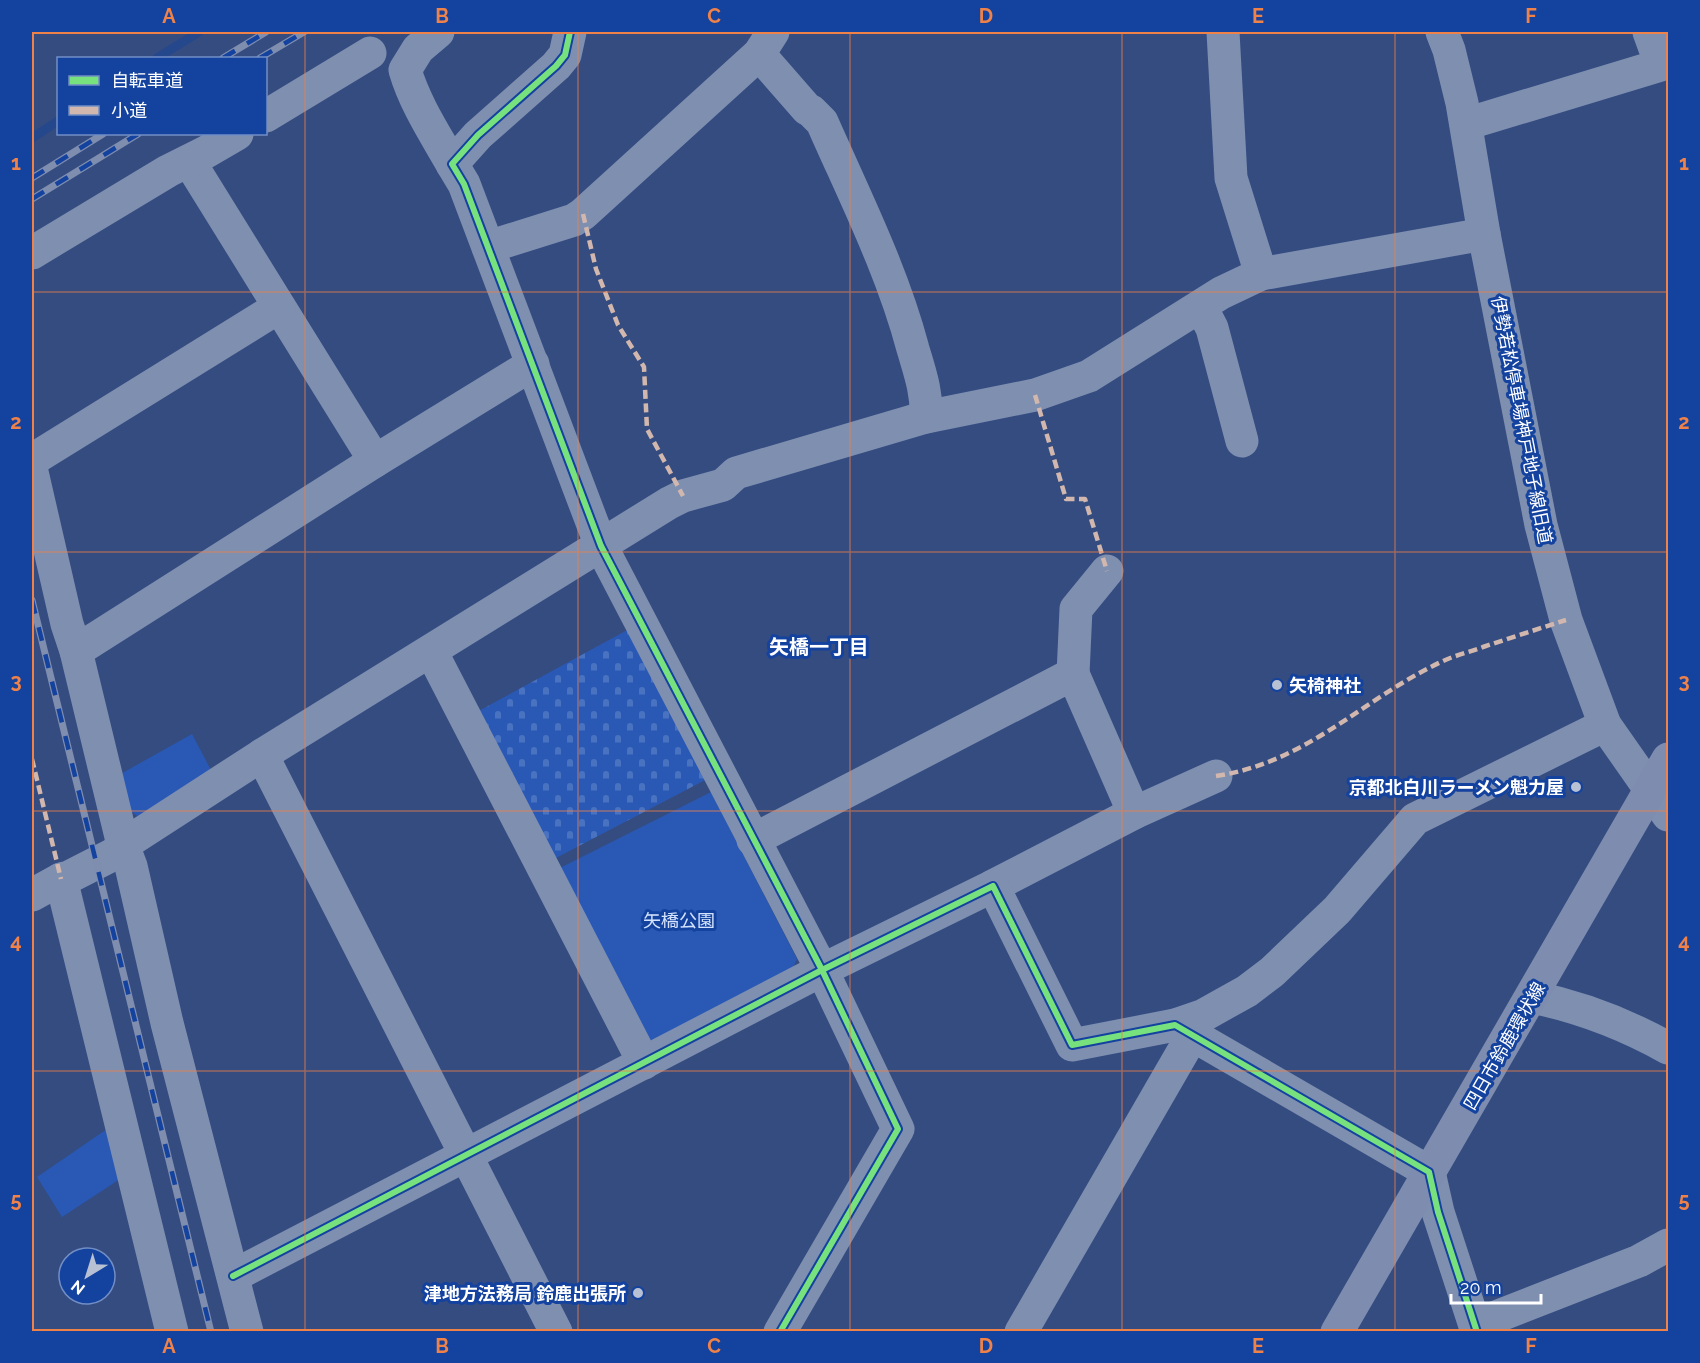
<svg xmlns="http://www.w3.org/2000/svg" width="1700" height="1363" font-family="Raleway,'Noto Sans JP',sans-serif">
<style>
.green{fill:#2959b5}
.cemetery{fill:url(#cemetery-stones)}
.lines{fill:none;stroke-linecap:round;stroke-linejoin:round}
.stream{stroke:#25478c;stroke-width:9}
.minor{stroke:#7f8fb0;stroke-width:33}
.major{stroke:#7e8daf;stroke-width:33}
.rail-casing{stroke:#7f8daf;stroke-width:7}
.rail{stroke:#14429f;stroke-width:4.5;stroke-dasharray:14;stroke-linecap:butt}
.quiet{stroke:#d1b7ad;stroke-width:4.5;stroke-dasharray:9 4.5;stroke-linecap:butt}
.cycleway-casing{stroke:#14429f;stroke-width:10}
.cycleway{stroke:#77e17e;stroke-width:6}
.grid{fill:none;stroke:#ee8249;stroke-width:1.5;stroke-opacity:0.55}
.poi-dot{fill:#b8c0d3;stroke:#14429f;stroke-width:2}
.labels{text-anchor:middle;dominant-baseline:central;stroke-width:6;stroke-linejoin:round;paint-order:stroke}
.street-label{font-size:18px;fill:#fff;stroke:#14429f}
.poi-label{font-size:18px;font-weight:bold;fill:#fff;stroke:#14429f;text-anchor:end}
.park-label{font-size:18px;fill:#d4e3fd;stroke:#14429f}
.neighbourhood-label{font-size:20px;font-weight:bold;fill:#fff;stroke:#14429f}
.neatline{fill:none;stroke:#ee8249;stroke-width:2}
.grid-label{font-size:20px;text-anchor:middle;font-weight:bold;fill:#ee8249}
</style>
<defs>
<pattern id="cemetery-stones" width="16" height="16" patternUnits="userSpaceOnUse" patternTransform="scale(1.5)"><rect width="16" height="16" fill="#2959b5"/><path d="M2 7V4a2 2 0 0 1 4 0v3zM10 15v-3a2 2 0 0 1 4 0v3z" fill="#4972c0"/></pattern>
</defs>
<rect width="100%" height="100%" fill="#344c80"/>
<g class="green">
<path d="M192,734L212,772L137,816L125,806L117,776Z"/>
<path d="M711,792L797,959L790,974L657,1043L642,1036L556,870Z"/>
<path d="M110,1127L120,1179L62,1217L37,1177Z"/>
</g>
<path class="cemetery" d="M631,628L709,778L554,859L475,713Z"/>
<g class="lines">
<g class="stream">
<path d="M157,58L199,32"/>
<path d="M32,138L58,121"/>
</g>
<g class="minor">
<path d="M438,32L418,49L405,70C415,104 435,134 452,164"/>
<path d="M570,32L565,55L556,66L478,135L452,164L464,184L601,546L822,970L898,1129L780,1332"/>
<path d="M1223,32L1231,178L1261,274"/>
<path d="M1442,32L1449,50L1462,103L1484,234L1541,525L1566,620L1605,725L1668,815"/>
<path d="M759,54L807,109L811,111L822,122C855,197 892,270 913,349C920,373 927,392 926,417"/>
<path d="M266,116L370,53"/>
<path d="M1466,124L1661,65L1649,32"/>
<path d="M189,161L375,461"/>
<path d="M488,247L574,220L583,214L759,54L773,32"/>
<path d="M32,253L168,171L206,152L237,134"/>
<path d="M1201,307L1212,328L1242,441"/>
<path d="M32,460L279,307"/>
<path d="M32,472L67,624L76,651L123,845L131,866L167,1023L247,1332"/>
<path d="M76,651L375,461L533,364"/>
<path d="M431,651L644,1063"/>
<path d="M1073,674L1076,609L1107,571"/>
<path d="M262,755L556,1332"/>
<path d="M1134,813L1216,776"/>
<path d="M753,840L1073,674L1134,813L993,886"/>
<path d="M61,879L172,1332"/>
<path d="M32,895L61,879L69,877L114,854L123,845L262,755L669,503L683,496L723,485L736,473L926,417L1035,395L1089,376L1221,293L1261,274L1484,234"/>
<path d="M1532,997C1581,1007 1625,1024 1668,1048"/>
<path d="M1175,1025L1204,1015L1247,991L1272,972L1337,910L1415,819L1605,725"/>
<path d="M233,1276L822,970L993,886L1072,1045L1175,1025L1429,1172L1438,1212L1477,1332"/>
<path d="M1475,1325L1639,1261L1668,1245"/>
<path d="M1021,1332L1192,1036"/>
</g>
<path class="major" d="M1337,1332L1668,759"/>
<g class="rail-casing">
<g id="rail">
<path d="M223,58L266,32"/>
<path d="M260,58L304,32"/>
<path d="M32,178L103,134"/>
<path d="M32,199L138,134"/>
<path d="M32,600L211,1332"/>
</g>
</g>
<use href="#rail" class="rail"/>
<g class="quiet">
<path d="M583,214L596,269L618,325L644,367L647,429L683,496"/>
<path d="M1035,395L1066,499H1085L1107,571"/>
<path d="M32,759L61,879"/>
<path d="M1216,776C1309,762 1363,698 1443,661C1456,655 1470,652 1483,647C1510,638 1538,629 1566,620"/>
</g>
<g class="cycleway-casing">
<g id="cycleway">
<path d="M570,32L565,55L556,66L478,135L452,164L464,184L601,546L822,970L898,1129L780,1332"/>
<path d="M233,1276L822,970L993,886L1072,1045L1175,1025L1429,1172L1438,1212L1477,1332"/>
</g>
</g>
<use href="#cycleway" class="cycleway"/>
</g>
<path class="grid" d="M305,32V1332M578,32V1332M850,32V1332M1122,32V1332M1395,32V1332M32,292H1668M32,552H1668M32,811H1668M32,1071H1668"/>
<g class="poi-dot">
<circle cx="1277" cy="685" r="6"/>
<circle cx="1576" cy="787" r="6"/>
<circle cx="638" cy="1293" r="6"/>
</g>
<g class="labels">
<g class="street-label">
<text transform="translate(1522 420) rotate(79)">伊勢若松停車場神戸地子線旧道</text>
<text transform="translate(1504 1046) rotate(-60)">四日市鈴鹿環状線</text>
</g>
<g class="poi-label">
<text x="1289" y="685" text-anchor="start">矢椅神社</text>
<text x="1564" y="787">京都北白川ラーメン魁力屋</text>
<text x="626" y="1293">津地方法務局 鈴鹿出張所</text>
</g>
<g class="park-label">
<text x="679" y="920">矢橋公園</text>
</g>
<g class="neighbourhood-label">
<text x="819" y="647">矢橋一丁目</text>
</g>
</g>
<rect width="1700" height="1363" fill="none" stroke="#14429f" stroke-width="66"/>
<rect x="57" y="57" width="210" height="78" fill="#14429f" stroke="#728ec5" stroke-width="1.5"/>
<rect x="69" y="76" width="30" height="9" fill="#77e17e" stroke="#728ec5" stroke-width="1.5"/>
<text x="111" y="87" font-size="18" fill="#ffffff">自転車道</text>
<rect x="69" y="106" width="30" height="9" fill="#d1b7ad" stroke="#728ec5" stroke-width="1.5"/>
<text x="111" y="117" font-size="18" fill="#ffffff">小道</text>
<g transform="translate(87 1276) rotate(218)"><circle r="28" fill="#14429f" stroke="#728ec5" stroke-width="1.5"/>
<path d="M0-4.5L10 22L0 15L-10 22Z" fill="#b8c0d3"/>
<text y="-9" font-size="16" font-weight="bold" text-anchor="middle" fill="#ffffff">N</text>
</g>
<path d="M1451 1294v9h90v-9" fill="none" stroke="#ffffff" stroke-width="3"/>
<text x="1460" y="1294" font-size="18" fill="#ffffff" stroke="#14429f" stroke-width="4.5" paint-order="stroke">20 m</text>
<rect x="33" y="33" width="1634" height="1297" class="neatline"/>
<g class="grid-label">
<text x="169" y="23">A</text>
<text x="442" y="23">B</text>
<text x="714" y="23">C</text>
<text x="986" y="23">D</text>
<text x="1258" y="23">E</text>
<text x="1531" y="23">F</text>
<text x="16" y="170">1</text>
<text x="1684" y="170">1</text>
<text x="16" y="429">2</text>
<text x="1684" y="429">2</text>
<text x="16" y="688">3</text>
<text x="1684" y="688">3</text>
<text x="16" y="948">4</text>
<text x="1684" y="948">4</text>
<text x="16" y="1207">5</text>
<text x="1684" y="1207">5</text>
<text x="169" y="1353">A</text>
<text x="442" y="1353">B</text>
<text x="714" y="1353">C</text>
<text x="986" y="1353">D</text>
<text x="1258" y="1353">E</text>
<text x="1531" y="1353">F</text>
</g>
</svg>
